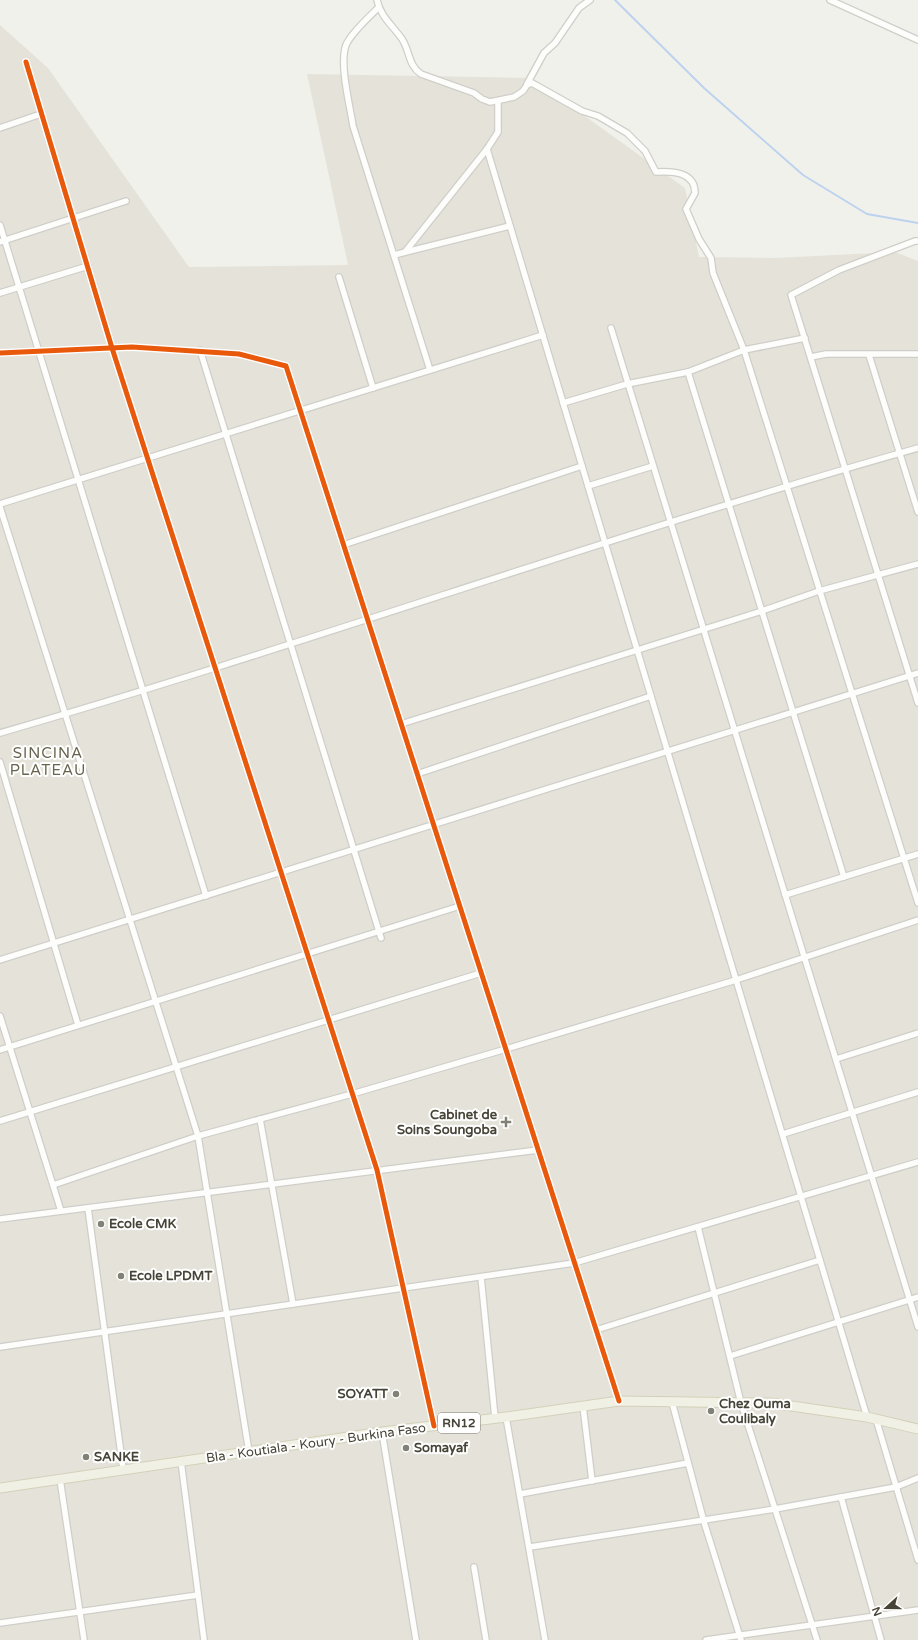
<svg xmlns="http://www.w3.org/2000/svg" width="918" height="1640" font-family="'Varela Round',sans-serif">
<style>
.residential{fill:#e5e3d9}
.lines{fill:none;stroke-linecap:round;stroke-linejoin:round}
.stream{stroke:#bcd2ee;stroke-width:2}
.street-casing{stroke:#cfcec9;stroke-width:8}
.primary-casing{stroke:#d3d0b9;stroke-width:11}
.street{stroke:#fdfdfc;stroke-width:5.5}
.primary{stroke:#f1f0e4;stroke-width:9}
.cycleway-casing{stroke:#fff;stroke-width:8}
.cycleway{stroke:#e8590c;stroke-width:5}
.poi-dot{fill:#828176;stroke:#fff;stroke-width:1.5}
.labels{text-anchor:middle;dominant-baseline:central;stroke-width:4;stroke-linejoin:round;paint-order:stroke}
.shield{fill:#fff;stroke:#7e7c73;stroke-width:1}
.shield-label{font-size:12px;font-weight:bold;fill:#474437}
.poi-label{font-size:13px;font-weight:bold;fill:#474437;stroke:#fff;text-anchor:start}
.street-label{font-size:13px;fill:#474437;stroke:#fff}
.quarter-label{font-size:15px;letter-spacing:1px;fill:#6a644e;stroke:#fff}
</style>
<rect width="100%" height="100%" fill="#f1f1ec"/>
<path class="residential" d="M0,25L48,68L189,267L348,265L307,74L532,78L685,188L699,257L774,258L895,252L918,261V1640H0Z"/>
<g class="lines">
<path class="stream" d="M615,0L704,88L803,175L867,214L918,223"/>
<g class="street-casing">
<g id="street">
<path d="M377,0C380,16 393,26 402,39C410,51 408,65 421,74L474,93L482,99L490,102L514,97L523,91L527,85L532,83L582,111L598,116L627,133L645,151L656,172C673,171 695,172 695,193L686,209L699,239L711,258L713,273L744,350L918,903"/>
<path d="M830,0L918,40"/>
<path d="M379,7C369,17 351,33 346,45C339,64 350,106 353,126L430,370"/>
<path d="M26,62L112,348L377,1170L434,1426"/>
<path d="M527,84L544,53L555,43L579,8L590,0"/>
<path d="M0,128L41,114"/>
<path d="M487,149L867,1417"/>
<path d="M0,225L206,896"/>
<path d="M918,241H915L839,270L791,295L918,703"/>
<path d="M0,242L126,201"/>
<path d="M405,252L487,149L498,132V101"/>
<path d="M394,255L510,226"/>
<path d="M339,277L373,388"/>
<path d="M0,293L88,266"/>
<path d="M611,328L918,1327"/>
<path d="M200,350L381,938"/>
<path d="M0,353L132,347L239,354L286,366L619,1401"/>
<path d="M869,355L918,512"/>
<path d="M811,357L826,354H918"/>
<path d="M688,372L844,877"/>
<path d="M563,403L627,384L688,372L744,350L805,338"/>
<path d="M588,486L653,466"/>
<path d="M0,504L543,335"/>
<path d="M0,507L198,1136L249,1452"/>
<path d="M343,545L582,466"/>
<path d="M401,724L762,611L819,591L918,564"/>
<path d="M0,733C308,644 610,535 918,448"/>
<path d="M0,762L78,1025"/>
<path d="M417,774L651,696"/>
<path d="M785,895L918,854"/>
<path d="M0,960L918,673"/>
<path d="M0,1016L61,1211"/>
<path d="M0,1050L460,906"/>
<path d="M836,1059L918,1033"/>
<path d="M260,1119L293,1304"/>
<path d="M0,1121L481,973"/>
<path d="M783,1134L918,1092"/>
<path d="M53,1185L198,1136L352,1094L506,1049L736,980L918,920"/>
<path d="M88,1208L123,1469"/>
<path d="M0,1219L538,1150"/>
<path d="M698,1227L741,1403L817,1640"/>
<path d="M481,1277L495,1418"/>
<path d="M596,1330L820,1260"/>
<path d="M0,1347L574,1263L918,1162"/>
<path d="M730,1356L918,1297"/>
<path d="M672,1402L704,1522L741,1640"/>
<path d="M583,1406L592,1481"/>
<path d="M506,1417L545,1640"/>
<path d="M876,1419L918,1560"/>
<path d="M382,1432L416,1640"/>
<path d="M181,1461L204,1640"/>
<path d="M60,1479L84,1640"/>
<path d="M520,1494L688,1463"/>
<path d="M841,1497L881,1640"/>
<path d="M530,1547L775,1509L896,1487L918,1478"/>
<path d="M474,1567L486,1640"/>
<path d="M0,1623L198,1595"/>
<path d="M706,1640L918,1610"/>
</g>
</g>
<g class="primary-casing">
<path id="primary" d="M0,1488L382,1432L506,1417L619,1401L771,1403L867,1417L918,1429"/>
</g>
<use href="#street" class="street"/>
<use href="#primary" class="primary"/>
<g class="cycleway-casing">
<g id="cycleway">
<path d="M26,62L112,348L377,1170L434,1426"/>
<path d="M0,353L132,347L239,354L286,366L619,1401"/>
</g>
</g>
<use href="#cycleway" class="cycleway"/>
</g>
<g class="poi-dot">
<path d="M504 1116h4v4h4v4h-4v4h-4v-4h-4v-4h4z"/>
<circle cx="101" cy="1224" r="4"/>
<circle cx="121" cy="1276" r="4"/>
<circle cx="396" cy="1394" r="4"/>
<circle cx="711" cy="1411" r="4"/>
<circle cx="406" cy="1448" r="4"/>
<circle cx="86" cy="1457" r="4"/>
</g>
<g class="labels">
<rect class="shield" x="438" y="1413" width="42" height="20" rx="3"/>
<g class="shield-label">
<text x="459" y="1423">RN12</text>
</g>
<g class="poi-label">
<text x="497" y="1115" text-anchor="end">Cabinet de<tspan x="497" dy="15">Soins Soungoba</tspan></text>
<text x="109" y="1224">Ecole CMK</text>
<text x="129" y="1276">Ecole LPDMT</text>
<text x="388" y="1394" text-anchor="end">SOYATT</text>
<text x="719" y="1404">Chez Ouma<tspan x="719" dy="15">Coulibaly</tspan></text>
<text x="414" y="1448">Somayaf</text>
<text x="94" y="1457">SANKE</text>
</g>
<g class="street-label">
<text transform="translate(316 1443) rotate(-8)">Bla - Koutiala - Koury - Burkina Faso</text>
</g>
<g class="quarter-label">
<text x="48" y="753">SINCINA<tspan x="48" dy="17">PLATEAU</tspan></text>
</g>
</g>
<g transform="translate(886 1608) rotate(249)" stroke="#ffffff" stroke-width="3" paint-order="stroke">
<path d="M0-3L7 15L0 10L-7 15Z" fill="#474437"/>
<text y="-6" font-size="11" font-weight="bold" text-anchor="middle" fill="#474437">N</text>
</g>
</svg>
